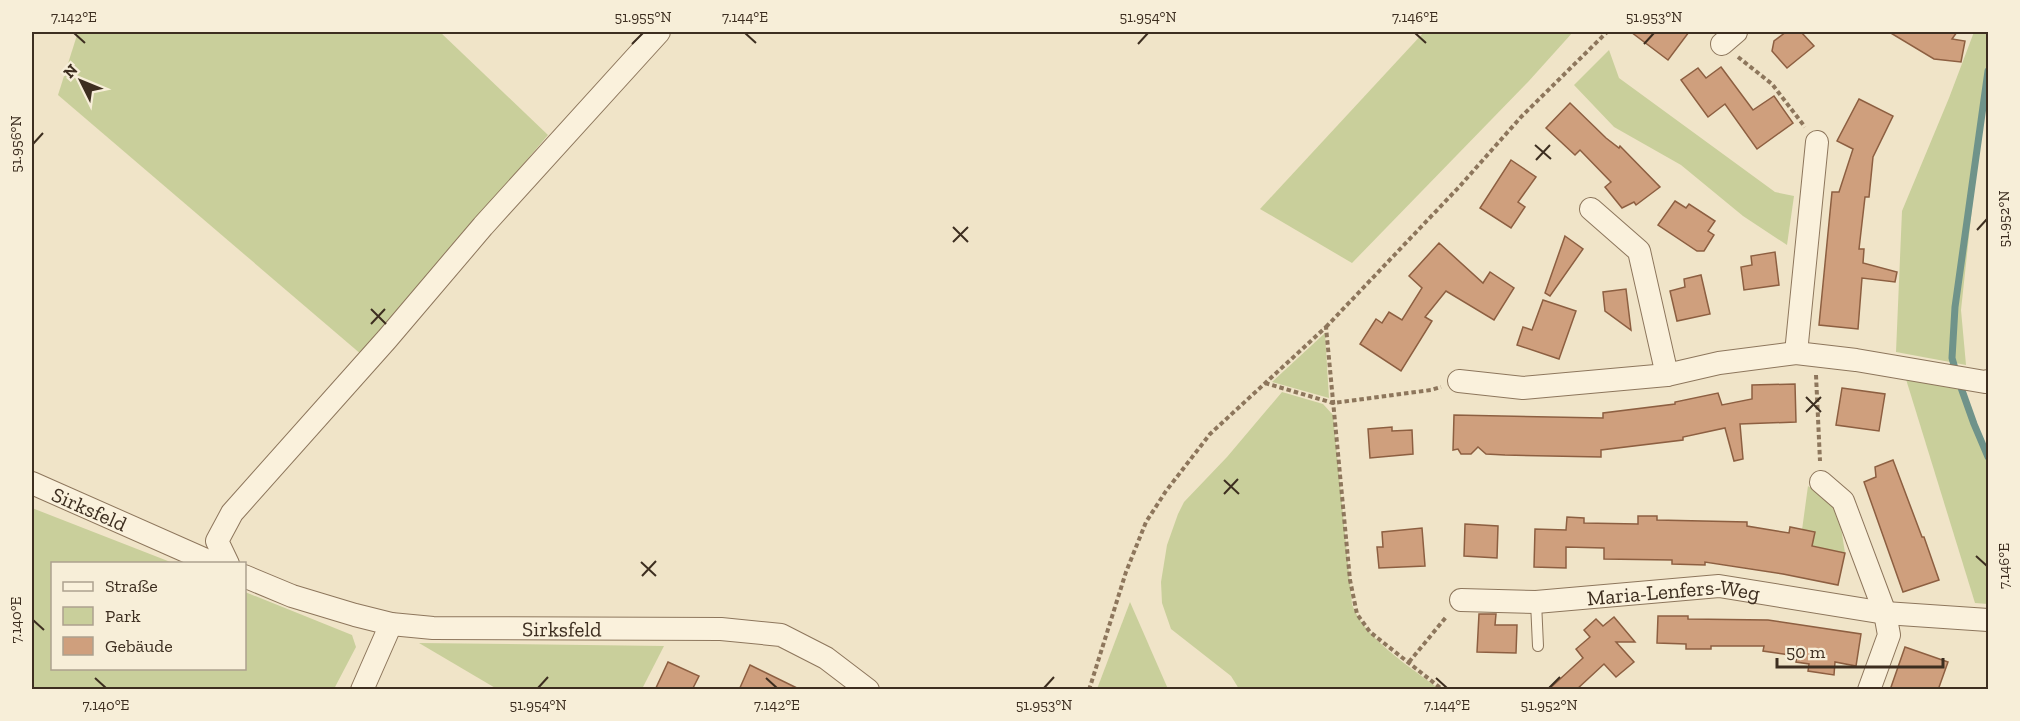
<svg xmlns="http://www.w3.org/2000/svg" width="2020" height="721" font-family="'Zilla Slab',serif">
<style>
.green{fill:#c9cf9b}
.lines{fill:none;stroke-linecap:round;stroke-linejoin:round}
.stream{stroke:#6f938a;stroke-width:7}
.building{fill:#cf9f7d;stroke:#8d5f41;stroke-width:1.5}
.lane-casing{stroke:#8d765c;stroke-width:12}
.street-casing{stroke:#8d765c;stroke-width:24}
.path{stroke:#8d765c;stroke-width:4;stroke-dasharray:4.5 3;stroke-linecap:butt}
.lane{stroke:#faf1dc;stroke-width:10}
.street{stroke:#faf1dc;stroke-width:22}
.ticks{fill:none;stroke:#3d2e20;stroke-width:2}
.labels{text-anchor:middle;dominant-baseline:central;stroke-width:4.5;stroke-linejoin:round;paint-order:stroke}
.street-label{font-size:21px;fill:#3d2e20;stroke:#f7eed8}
.neatline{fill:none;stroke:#3d2e20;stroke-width:2}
.ticks-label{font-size:15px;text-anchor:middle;fill:#3d2e20}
</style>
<rect width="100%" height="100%" fill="#f0e4c8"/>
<g class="green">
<path d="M78,32H440L548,135L362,355L58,95Z"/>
<path d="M1424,32H1573L1528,82L1352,263L1260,209Z"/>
<path d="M1974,32H1988V74L1986,78L1961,310L1966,365L1896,352L1902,211L1949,98Z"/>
<path d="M1609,50L1619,78L1775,192L1794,196L1787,245L1743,216L1681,165L1614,127L1574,85Z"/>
<path d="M1325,333L1329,398L1272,382Z"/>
<path d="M1905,376L1963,386L1988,461V604L1975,603Z"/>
<path d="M1282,392L1323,404L1333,415L1352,604C1363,638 1411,667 1439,689H1239L1231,676L1171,629L1162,603L1161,582L1167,545L1178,514L1184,502L1227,457Z"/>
<path d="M1808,486L1838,508L1845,553L1812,546L1815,533L1802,530Z"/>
<path d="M32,508L173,563L52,564V668H244L245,592L352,635L356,647L334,689H32Z"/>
<path d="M1130,602L1168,689H1097Z"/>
<path d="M419,643L664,646L642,689H497Z"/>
</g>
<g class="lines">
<g class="stream">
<path d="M1956,372L1952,358L1955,307L1988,71"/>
<path d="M1959,382L1974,424L1988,457"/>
</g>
</g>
<g class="building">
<path d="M1631,32H1689L1668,60Z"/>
<path d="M1786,32H1801L1814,46L1787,68L1772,51L1774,41Z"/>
<path d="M1889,32H1957L1952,39L1965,41L1961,62L1934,59Z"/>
<path d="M1721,67L1753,110L1774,96L1793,123L1757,149L1725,104L1708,117L1681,80L1698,68L1706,78Z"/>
<path d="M1859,99L1893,116L1873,157L1869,197H1865L1859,249H1864L1863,263L1897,272L1895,282L1862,278L1858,329L1819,325L1832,192H1839L1853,149L1837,141Z"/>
<path d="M1570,103L1606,138L1619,148L1620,146L1660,187L1636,205L1634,202L1622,208L1605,187L1611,182L1580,150L1575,155L1546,128Z"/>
<path d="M1511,160L1536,177L1518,202L1525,207L1511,228L1480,208Z"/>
<path d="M1675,201L1686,208L1689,204L1715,221L1708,231L1714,235L1704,251H1697L1658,225Z"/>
<path d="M1565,236L1583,249L1550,296L1545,293Z"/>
<path d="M1439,243L1483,283L1490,272L1514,288L1494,320L1446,291L1425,317L1432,321L1401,371L1360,344L1376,319L1382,323L1389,312L1402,320L1422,288L1409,276Z"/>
<path d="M1775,252L1779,285L1744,290L1741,267L1752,265L1751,256Z"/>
<path d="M1701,275L1710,314L1677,321L1670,291L1685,287L1684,279Z"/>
<path d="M1626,289L1631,330L1605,311L1603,292Z"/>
<path d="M1543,300L1576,311L1559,359L1517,345L1523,327L1532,330Z"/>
<path d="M1795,384L1796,422L1740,424L1743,459L1734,461L1725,428L1683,437V440L1601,450V457L1505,455L1486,454L1478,447L1471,454H1461L1458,449L1453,450L1454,415L1603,418V413L1675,404V402L1718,393L1722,405L1752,399V385Z"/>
<path d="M1842,388L1885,394L1879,431L1836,425Z"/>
<path d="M1392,427V431L1412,430L1413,454L1370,458L1368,429Z"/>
<path d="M1893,460L1922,537H1924L1939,580L1903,592L1864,482L1876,477L1875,467Z"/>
<path d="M1638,516H1657V520L1747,522V526L1789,533L1790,527L1815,532L1812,546L1845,553L1838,585L1783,574L1705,562V565L1672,564V560L1604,559V548L1566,547V568L1534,567L1535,529L1566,530L1567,517L1584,518V523L1638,524Z"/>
<path d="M1465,524L1498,526L1497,558L1464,556Z"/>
<path d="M1422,528L1425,566L1379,568L1377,547H1383L1382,532Z"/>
<path d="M1479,614H1496L1495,625H1517L1516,653L1477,652Z"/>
<path d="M1658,616H1688V619L1768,620L1861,634L1856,666L1835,662L1834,675L1808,671L1809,664L1796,662L1797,656L1763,651L1764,646H1711V649H1686V644L1657,643Z"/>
<path d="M1614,617L1635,642H1616L1634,662L1616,677L1604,664L1576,690H1548L1583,658L1576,649L1590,637L1584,630L1596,619L1603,626Z"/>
<path d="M1905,647L1948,662L1938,690H1890Z"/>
<path d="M668,662L699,676L692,690H655Z"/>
<path d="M750,665L801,690H739Z"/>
</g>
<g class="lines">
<g class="lane-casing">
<path id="lane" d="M1536,602L1538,646"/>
</g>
<g class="street-casing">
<g id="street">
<path d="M1722,44L1736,32"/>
<path d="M1591,209L1639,251L1667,375"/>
<path d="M1796,353L1817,142"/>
<path d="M1459,381L1523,388L1667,375L1719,363L1796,353L1856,360L1985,382L1988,381"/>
<path d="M1821,482L1843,501L1885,613L1889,635L1869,690"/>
<path id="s1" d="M32,483L215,564"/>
<path d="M228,564L217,541L232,513L387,339L483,226L659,32"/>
<path id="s2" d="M244,576L292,596L355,615L391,624L433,628L721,629L781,635L826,658L868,690"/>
<path id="s3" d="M1461,600L1536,602L1719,586L1885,613L1988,620"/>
<path d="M362,690L391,624"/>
</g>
</g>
<g class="path">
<path d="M1738,57L1772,84L1805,127"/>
<path d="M1326,327L1459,187L1521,117L1607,32"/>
<path d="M1816,375L1820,461"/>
<path d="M1265,383L1333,403L1431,390L1441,387"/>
<path d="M1409,662L1447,616"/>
<path d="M1089,690L1126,572L1146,522L1166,491L1210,434L1326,327L1350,580L1357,614L1370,632L1443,690"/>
</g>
<use href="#lane" class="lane"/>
<use href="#street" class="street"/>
</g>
<path class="ticks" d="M74,33L85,43M745,33L756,43M1415,33L1426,43M632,44L643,33M1138,44L1148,33M1644,44L1654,33M33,144L43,133M1535,145L1551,159M1536,160L1550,145M953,227L968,242M1977,230L1987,219M953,242L968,227M371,309L386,324M371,324L385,309M1806,397L1821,412M1806,412L1821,397M1224,480L1239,494M1224,494L1238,479M1976,556L1987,566M641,562L656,576M642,576L656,561M33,620L44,630M95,678L106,688M766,678L777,688M1436,678L1447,688M538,688L548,677M1044,688L1054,677M1549,688L1560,677"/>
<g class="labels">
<g class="street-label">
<text stroke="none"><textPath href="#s1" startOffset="63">Sirksfeld</textPath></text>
<text stroke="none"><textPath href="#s3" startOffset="213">Maria-Lenfers-Weg</textPath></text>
<text stroke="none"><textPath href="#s2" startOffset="326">Sirksfeld</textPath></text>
</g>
</g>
<rect width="2020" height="721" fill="none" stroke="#f7eed8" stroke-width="66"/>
<rect x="51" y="562" width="195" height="108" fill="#f7eed8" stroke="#ada18e" stroke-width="1.5"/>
<rect x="63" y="582" width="30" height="9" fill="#faf1dc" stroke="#ada18e" stroke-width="1.5"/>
<text x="105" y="592" font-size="18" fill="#3d2e20">Straße</text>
<rect x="63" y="607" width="30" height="18" fill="#c9cf9b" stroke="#ada18e" stroke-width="1.5"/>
<text x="105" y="622" font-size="18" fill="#3d2e20">Park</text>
<rect x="63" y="637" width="30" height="18" fill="#cf9f7d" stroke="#ada18e" stroke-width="1.5"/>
<text x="105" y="652" font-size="18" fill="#3d2e20">Gebäude</text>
<g transform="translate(81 81) rotate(313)" stroke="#f7eed8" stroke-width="4.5" paint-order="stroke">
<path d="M0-4.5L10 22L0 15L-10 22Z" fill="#3d2e20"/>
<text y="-9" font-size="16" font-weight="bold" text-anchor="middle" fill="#3d2e20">N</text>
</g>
<path d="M1777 658v9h166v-9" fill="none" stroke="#3d2e20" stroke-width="3"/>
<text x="1786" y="658" font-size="18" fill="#3d2e20" stroke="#f7eed8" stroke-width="4.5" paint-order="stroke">50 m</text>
<rect x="33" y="33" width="1954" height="655" class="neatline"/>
<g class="ticks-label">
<text x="74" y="22">7.142°E</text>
<text x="643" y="22">51.955°N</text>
<text x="745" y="22">7.144°E</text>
<text x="1148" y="22">51.954°N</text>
<text x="1415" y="22">7.146°E</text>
<text x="1654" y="22">51.953°N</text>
<text transform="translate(16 144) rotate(-90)" y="5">51.956°N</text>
<text transform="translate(2004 219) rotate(-90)" y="5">51.952°N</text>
<text transform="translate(2004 566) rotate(-90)" y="5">7.146°E</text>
<text transform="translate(16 620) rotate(-90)" y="5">7.140°E</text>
<text x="106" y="710">7.140°E</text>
<text x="538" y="710">51.954°N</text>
<text x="777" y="710">7.142°E</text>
<text x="1044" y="710">51.953°N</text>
<text x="1447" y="710">7.144°E</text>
<text x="1549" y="710">51.952°N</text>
</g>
</svg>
